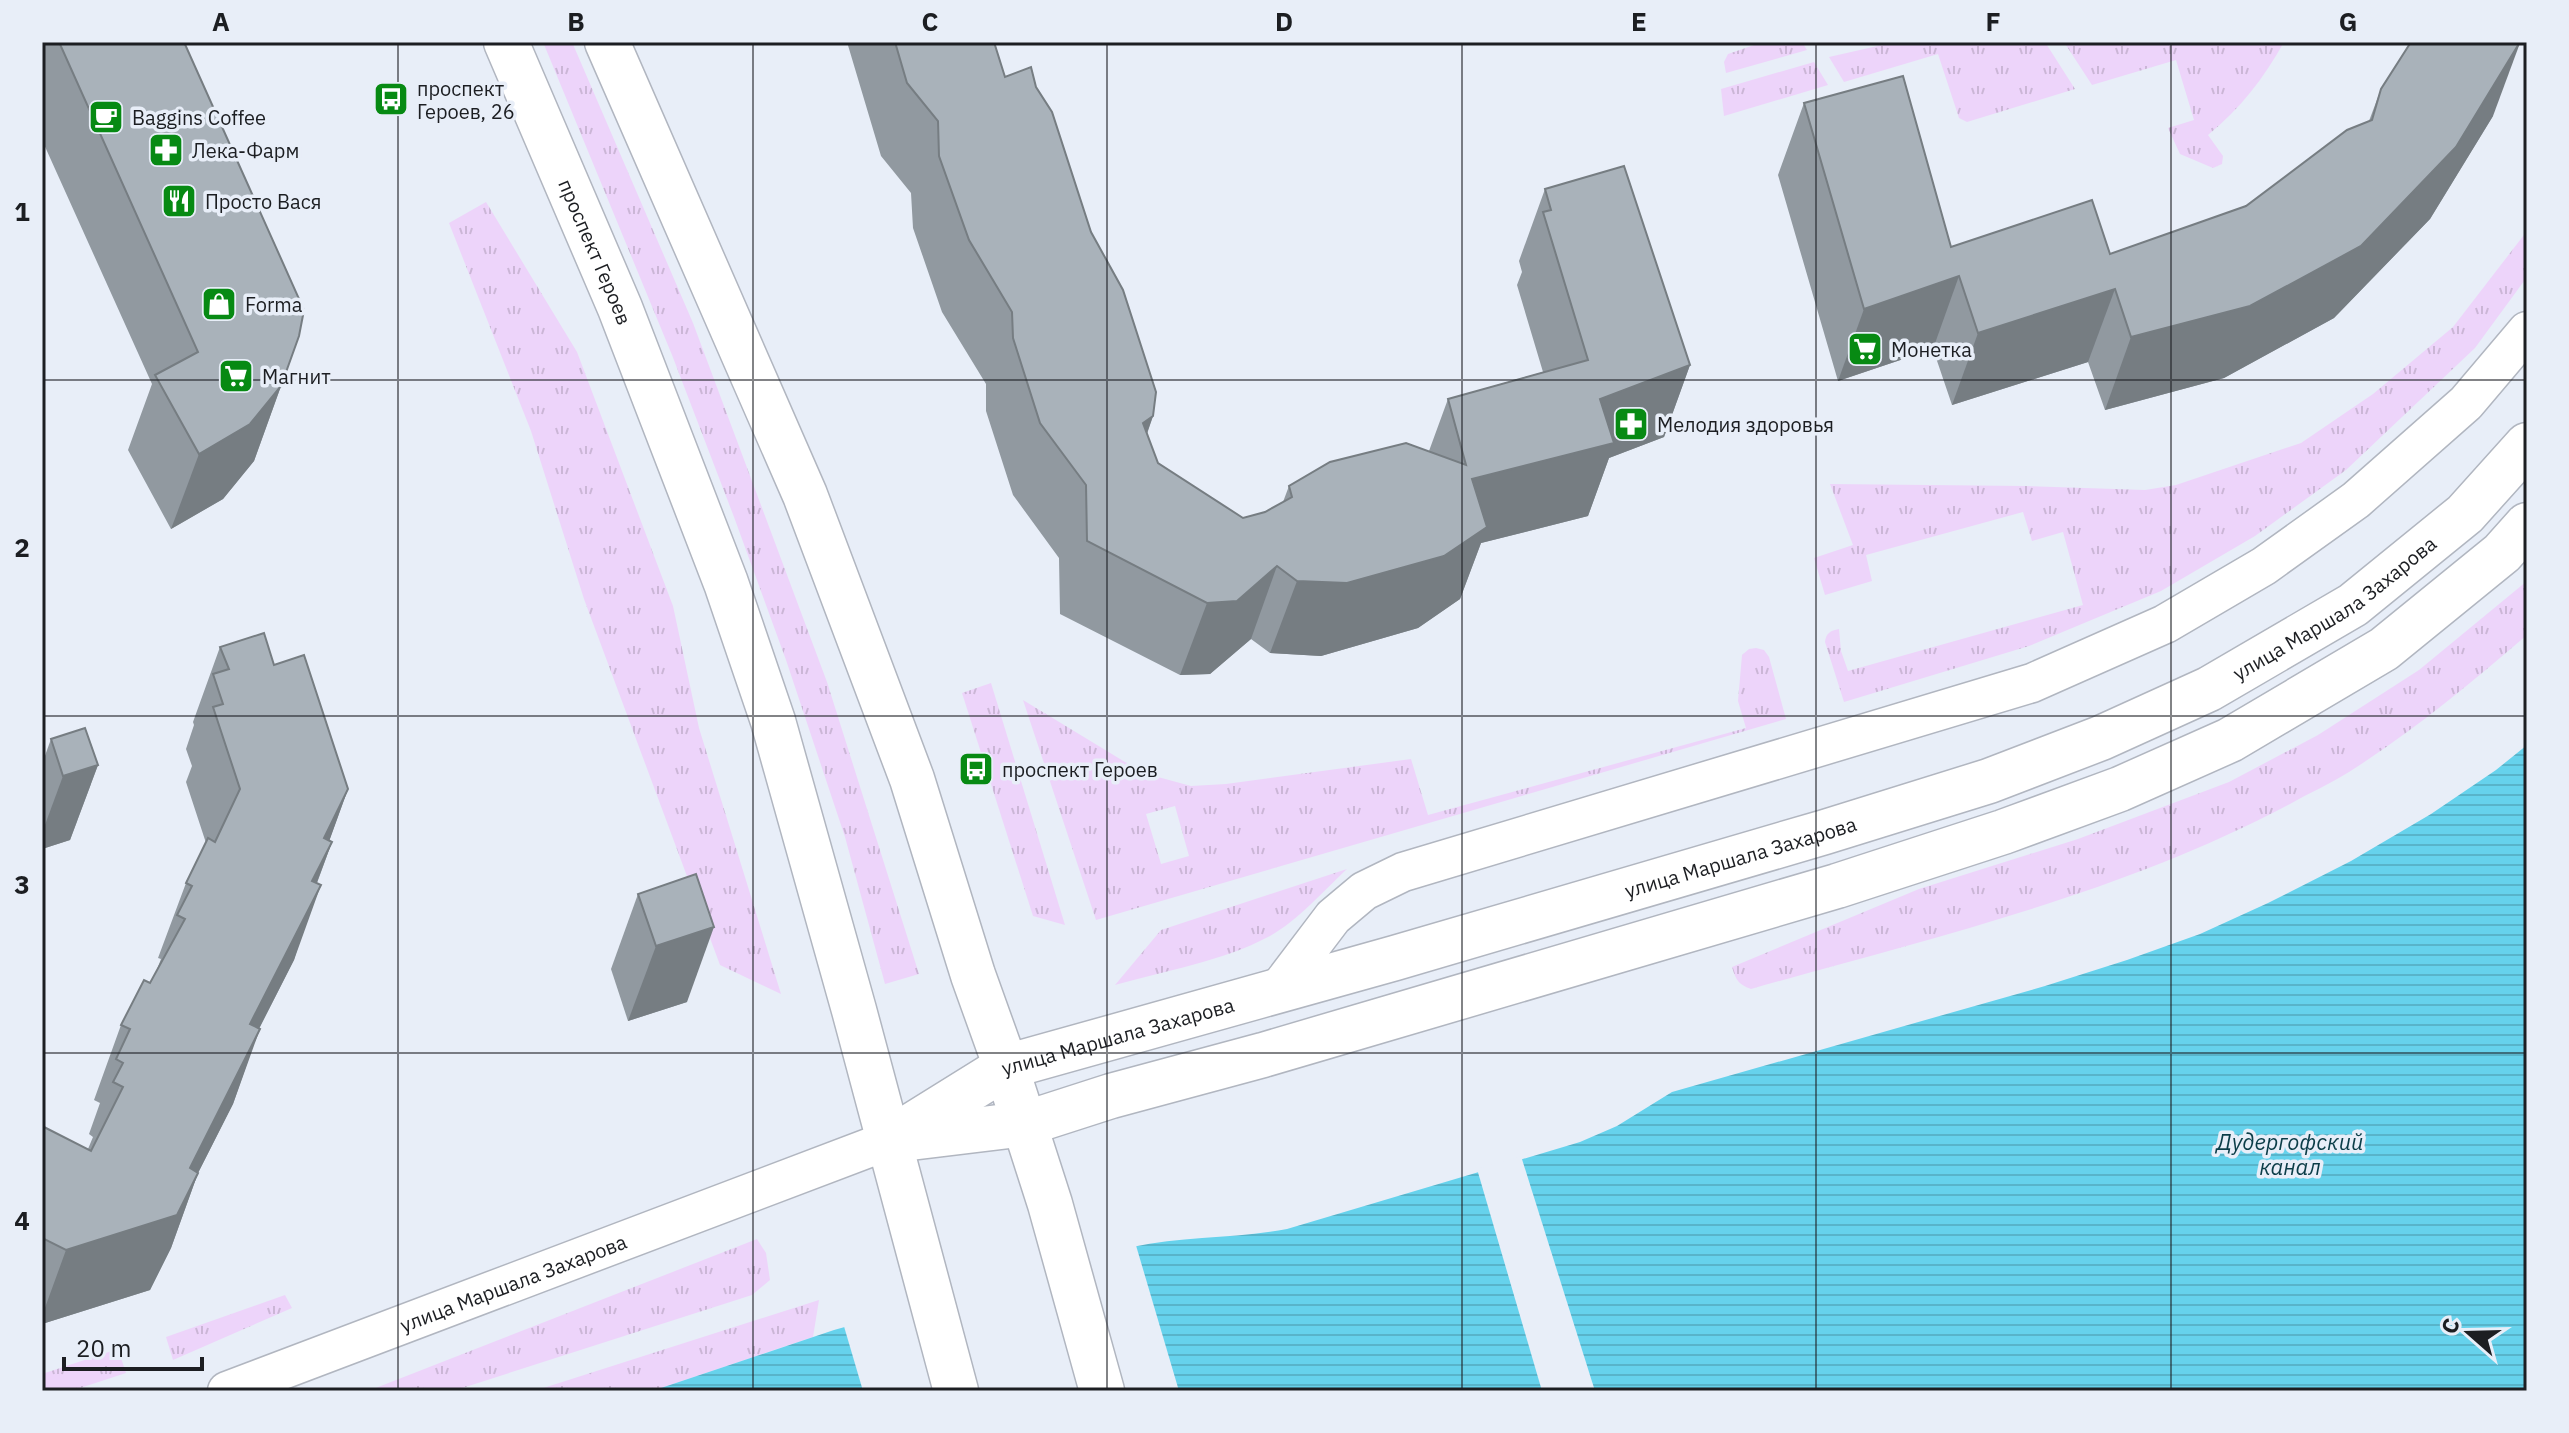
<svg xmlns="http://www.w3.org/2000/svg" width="2569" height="1433" font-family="'IBM Plex Sans',sans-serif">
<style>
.grass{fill:url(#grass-tufts);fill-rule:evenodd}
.water{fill:url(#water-rules)}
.pier{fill:#e8eef8}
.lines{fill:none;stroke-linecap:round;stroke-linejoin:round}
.street-casing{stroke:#b1b6c0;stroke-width:41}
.secondary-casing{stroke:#b1b6c0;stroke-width:47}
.street{stroke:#fff;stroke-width:38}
.secondary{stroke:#fff;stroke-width:44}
.wall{fill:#9199a0}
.shaded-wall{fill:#767d82}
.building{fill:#a9b2ba;stroke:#767d82;stroke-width:2}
.grid{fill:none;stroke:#1c1e22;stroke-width:2;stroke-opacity:0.55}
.labels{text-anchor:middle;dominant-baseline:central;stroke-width:7;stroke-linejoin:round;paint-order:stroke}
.poi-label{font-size:20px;fill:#1c1e22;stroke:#e8eef8;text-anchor:start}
.street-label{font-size:20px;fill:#1c1e22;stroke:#e8eef8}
.water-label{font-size:22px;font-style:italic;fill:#0b3d48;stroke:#e8eef8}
.neatline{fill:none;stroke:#1c1e22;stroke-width:3}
.grid-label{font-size:26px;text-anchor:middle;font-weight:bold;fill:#1c1e22}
</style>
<defs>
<pattern id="grass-tufts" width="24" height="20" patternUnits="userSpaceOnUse" patternTransform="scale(2)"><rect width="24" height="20" fill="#edd4fa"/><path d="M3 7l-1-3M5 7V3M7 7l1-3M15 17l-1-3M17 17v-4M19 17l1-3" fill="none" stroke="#cbb6d6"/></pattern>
<pattern id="water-rules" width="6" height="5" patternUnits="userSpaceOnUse" patternTransform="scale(2)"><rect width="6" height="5" fill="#66d2ec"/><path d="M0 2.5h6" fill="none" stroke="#58b4ca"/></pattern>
</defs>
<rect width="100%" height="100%" fill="#e8eef8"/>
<g class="grass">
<path d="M543,42H572L693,323L827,682L919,974L885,984L845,837L786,660L734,517L672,355Z"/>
<path d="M1763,42H1802L1807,50L1726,73L1724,62L1728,54Z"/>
<path d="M1895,42H2045L2075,89L1967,122L1959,118L1938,54L1844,82L1829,57Z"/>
<path d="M2064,42H2284C2264,78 2240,109 2208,135L2223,156L2222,164L2213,168L2180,154L2168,128L2194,120L2176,60L2092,85Z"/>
<path d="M1814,62L1828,85L1724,116L1721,89Z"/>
<path d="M486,202L577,352L673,606L699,728L781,994L720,965L584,599L531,431L449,223Z"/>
<path d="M2527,231V277L2475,348L2346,470L2255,536L2161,591L2029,646L1844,702L1825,642C1826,633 1830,631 1839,629L1841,651L1848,671L2083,605L2063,532L2032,541L2023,512L1866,555L1872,581L1825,595L1814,558L1853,545L1830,484L2025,486L2145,490L2176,485L2301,443L2373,394L2453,327Z"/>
<path d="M2527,581V635C2470,684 2412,732 2349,772C2330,784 2309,793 2290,804C2121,894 1934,937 1751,989C1738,984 1736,980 1732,967L1919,889L2078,839L2229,782L2318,735L2419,670Z"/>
<path d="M1756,648L1764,650L1769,657L1786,719L1096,920L1023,700L1125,762L1158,777L1191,786L1226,784L1411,759L1428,815L1746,728L1738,701L1742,655L1749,649ZM1175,806L1189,856L1161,864L1146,814Z"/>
<path d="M991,683L1065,925L1033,916L962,693Z"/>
<path d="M1347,869C1322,892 1298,921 1268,937C1223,961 1164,971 1115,985L1161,930Z"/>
<path d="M757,1239L766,1253L770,1280L752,1295L453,1391H368Z"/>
<path d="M285,1295L292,1308L173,1360L166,1337Z"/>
<path d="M819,1300L813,1337L652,1391H534Z"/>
<path d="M118,1349L126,1373L71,1391H42V1374Z"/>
</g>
<path class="water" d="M2527,745V1391H652L834,1330L1132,1247C1184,1236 1235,1239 1287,1229L1580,1142L1617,1126L1672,1092L2045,986L2127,960L2200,934L2268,903L2351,861L2431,814L2496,770Z"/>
<g class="pier">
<path d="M1521,1156L1595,1391H1542L1477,1169Z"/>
<path d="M1135,1242L1179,1391H863L843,1323Z"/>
</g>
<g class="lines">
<g class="street-casing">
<g id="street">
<path d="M1277,991L1333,917L1364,891L1403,872L2032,683L2165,624L2264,566L2356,500L2466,403L2527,331"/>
<path id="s1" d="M227,1391L887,1141"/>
</g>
</g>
<g class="secondary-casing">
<g id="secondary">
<path id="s2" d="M506,42L620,308L726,583L773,721L854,1010L956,1391"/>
<path d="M607,42L805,495L912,779L973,975L1006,1067L1050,1204L1102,1391"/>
<path d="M902,1139L1024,1124L1111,1096L1263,1055L1837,886L2003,832L2120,789L2230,740L2384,649L2502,553L2527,525"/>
<path id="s3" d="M887,1141L1006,1067L1395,958L1825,832L1989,781L2101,738L2209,689L2353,605L2465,514L2527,445"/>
</g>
</g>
<use href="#street" class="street"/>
<use href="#secondary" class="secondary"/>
</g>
<g class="wall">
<path d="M42,42H184L299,336L254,461L223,499L171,529L128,450L152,384L42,140Z"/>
<path d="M847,42H994L1005,77L1036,87L1091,232L1153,416L1147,434L1158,463L1243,518L1265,512L1283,502L1289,486L1429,451L1448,399L1543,372L1517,285L1522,272L1519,261L1545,189L1690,365L1664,437L1609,458L1588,516L1481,543L1460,599L1418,628L1321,656L1270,653L1251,639L1210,674L1180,675L1060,614L1059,558L1013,495L986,411V384L942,312L913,228L911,193L881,156Z"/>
<path d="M2381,89L2493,116L2430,219L2334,318L2224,378L2105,410L2088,362L1952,405L1933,349L1838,381L1778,175L1804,103L1951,247L2110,254L2246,206L2369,121Z"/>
<path d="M220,647L274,665L348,789L329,841L332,842L317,883L294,960L259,1029L233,1104L198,1173L171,1248L150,1290L42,1324V1126L88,1149L93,1137L89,1134L100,1103L94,1100L121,1025L150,983L156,972L161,959L158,958L186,883L206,843L186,782L192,766L186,749L194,725L193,722Z"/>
<path d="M51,739L98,765L70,840L42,849V764Z"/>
<path d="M638,894L687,1002L628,1021L611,969Z"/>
</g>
<g class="shaded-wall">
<path d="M2520,43L2493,116L2430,219L2334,318L2224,378L2105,410L2131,337Z"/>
<path d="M1959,276L1933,349L1838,381L1864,309Z"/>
<path d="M2115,289L2088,362L1952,405L1978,333Z"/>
<path d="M1690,365L1664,437L1609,458L1588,516L1481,543L1460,599L1418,628L1321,656L1270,653L1297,581L1472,479L1600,399Z"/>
<path d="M281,386L254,461L223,499L171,529L199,454Z"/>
<path d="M1153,416L1127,489L1143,423Z"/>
<path d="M1277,566L1251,639L1210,674L1180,675L1207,603Z"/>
<path d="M98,765L70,840L42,849V833L63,776Z"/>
<path d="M348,789L322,861L332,842L304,917L321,885L294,960L223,1099L250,1024L324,838Z"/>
<path d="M714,927L687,1002L628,1021L656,946Z"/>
<path d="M260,1029L233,1104L198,1173L171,1248L150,1290L42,1324V1316L66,1250Z"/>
</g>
<g class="building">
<path d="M59,42H184L304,310L299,336L281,386L250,424L199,454L155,375L198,352Z"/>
<path d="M895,42H994L1005,77L1031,67L1036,87L1052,112L1091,232L1123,290L1156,392L1153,416L1143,423L1158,463L1243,518L1265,512L1292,497L1289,486L1330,462L1406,443L1466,465L1448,399L1588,360L1543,212L1551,210L1545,189L1624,166L1690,365L1600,399L1614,443L1472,479L1487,527L1444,556L1347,583L1297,581L1277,566L1237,601L1207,603L1087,541L1086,485L1040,423L1013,338L1012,312L969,240L939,156L938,121L907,83Z"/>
<path d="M2411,42H2520L2456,147L2361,246L2250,306L2131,337L2115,289L1978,333L1959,276L1864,309L1804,103L1903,76L1951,247L2092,200L2110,254L2246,206L2347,130L2372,120L2381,89Z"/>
<path d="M264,633L274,665L304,655L348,789L324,838L332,842L312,881L321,885L250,1024L260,1029L190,1168L198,1173L177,1215L66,1250L42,1238V1126L91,1151L123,1087L113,1082L123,1063L116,1059L130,1029L121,1025L144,980L150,983L185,919L177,915L192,886L186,883L208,838L215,842L240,789L213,707L223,704L213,674L229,669L220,647Z"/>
<path d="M85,728L98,765L63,776L51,739Z"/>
<path d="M696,874L714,927L656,946L638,894Z"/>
</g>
<path class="grid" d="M398,42V1391M753,42V1391M1107,42V1391M1462,42V1391M1816,42V1391M2171,42V1391M42,380H2527M42,716H2527M42,1053H2527"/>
<defs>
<g id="bus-square" transform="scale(1.8)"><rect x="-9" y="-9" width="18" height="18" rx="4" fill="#078a13" stroke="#e8eef8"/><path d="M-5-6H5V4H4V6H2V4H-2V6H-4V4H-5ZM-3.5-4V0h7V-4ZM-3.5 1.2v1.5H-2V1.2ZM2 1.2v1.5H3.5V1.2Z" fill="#fff"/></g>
<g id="cafe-square" transform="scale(1.8)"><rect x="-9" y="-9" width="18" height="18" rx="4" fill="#078a13" stroke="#e8eef8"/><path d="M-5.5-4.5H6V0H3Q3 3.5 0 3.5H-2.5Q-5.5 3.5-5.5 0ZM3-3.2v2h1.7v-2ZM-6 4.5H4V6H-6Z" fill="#fff"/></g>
<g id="pharmacy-square" transform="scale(1.8)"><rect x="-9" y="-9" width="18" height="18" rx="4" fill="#078a13" stroke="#e8eef8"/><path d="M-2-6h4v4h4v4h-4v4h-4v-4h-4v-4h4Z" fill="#fff"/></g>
<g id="restaurant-square" transform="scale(1.8)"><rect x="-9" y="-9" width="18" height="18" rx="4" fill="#078a13" stroke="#e8eef8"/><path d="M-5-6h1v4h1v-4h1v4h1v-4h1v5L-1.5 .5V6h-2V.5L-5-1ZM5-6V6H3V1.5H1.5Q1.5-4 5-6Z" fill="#fff"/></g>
<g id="shop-square" transform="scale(1.8)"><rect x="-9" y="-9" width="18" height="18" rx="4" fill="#078a13" stroke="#e8eef8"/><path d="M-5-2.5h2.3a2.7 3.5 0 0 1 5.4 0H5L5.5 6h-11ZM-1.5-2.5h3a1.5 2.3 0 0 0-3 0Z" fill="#fff"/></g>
<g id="supermarket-square" transform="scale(1.8)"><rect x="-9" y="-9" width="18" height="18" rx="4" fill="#078a13" stroke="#e8eef8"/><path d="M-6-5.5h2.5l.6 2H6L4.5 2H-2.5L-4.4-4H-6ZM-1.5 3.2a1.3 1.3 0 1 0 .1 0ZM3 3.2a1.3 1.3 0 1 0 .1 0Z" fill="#fff"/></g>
</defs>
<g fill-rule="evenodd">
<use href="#bus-square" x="391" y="99"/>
<use href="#cafe-square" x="106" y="117"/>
<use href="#pharmacy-square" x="166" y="150"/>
<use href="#restaurant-square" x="179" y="201"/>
<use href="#shop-square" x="219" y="304"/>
<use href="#supermarket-square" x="1865" y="349"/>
<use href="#supermarket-square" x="236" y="376"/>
<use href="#pharmacy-square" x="1631" y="424"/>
<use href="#bus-square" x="976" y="769"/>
</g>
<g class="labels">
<g class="poi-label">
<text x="417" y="88">проспект<tspan x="417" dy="23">Героев, 26</tspan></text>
<text x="132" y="117">Baggins Coffee</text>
<text x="192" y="150">Лека-Фарм</text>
<text x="205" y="201">Просто Вася</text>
<text x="245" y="304">Forma</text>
<text x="1891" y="349">Монетка</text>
<text x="262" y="376">Магнит</text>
<text x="1657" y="424">Мелодия здоровья</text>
<text x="1002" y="769">проспект Героев</text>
</g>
<g class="street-label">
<text stroke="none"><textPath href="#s2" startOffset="228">проспект Героев</textPath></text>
<text stroke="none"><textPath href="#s3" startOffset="1552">улица Маршала Захарова</textPath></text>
<text stroke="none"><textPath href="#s3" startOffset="904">улица Маршала Захарова</textPath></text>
<text stroke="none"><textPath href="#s3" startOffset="256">улица Маршала Захарова</textPath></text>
<text stroke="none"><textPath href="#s1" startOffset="306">улица Маршала Захарова</textPath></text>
</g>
<g class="water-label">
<text x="2290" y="1141">Дудергофский<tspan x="2290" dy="25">канал</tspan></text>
</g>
</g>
<rect width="2569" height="1433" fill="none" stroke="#e8eef8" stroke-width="88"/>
<g transform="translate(2469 1333) rotate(290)" stroke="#e8eef8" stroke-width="6" paint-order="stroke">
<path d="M0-6L14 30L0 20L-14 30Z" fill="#1c1e22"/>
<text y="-12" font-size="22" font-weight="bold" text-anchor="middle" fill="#1c1e22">С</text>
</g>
<path d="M64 1357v12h138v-12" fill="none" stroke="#1c1e22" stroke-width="4"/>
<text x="76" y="1357" font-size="24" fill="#1c1e22" stroke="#e8eef8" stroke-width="6" paint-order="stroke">20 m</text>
<rect x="44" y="44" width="2481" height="1345" class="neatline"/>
<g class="grid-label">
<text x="221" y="31">A</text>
<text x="576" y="31">B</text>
<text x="930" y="31">C</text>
<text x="1284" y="31">D</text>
<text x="1639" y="31">E</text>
<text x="1993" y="31">F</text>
<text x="2348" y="31">G</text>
<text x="22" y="221">1</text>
<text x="22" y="557">2</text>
<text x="22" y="894">3</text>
<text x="22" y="1230">4</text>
</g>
</svg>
